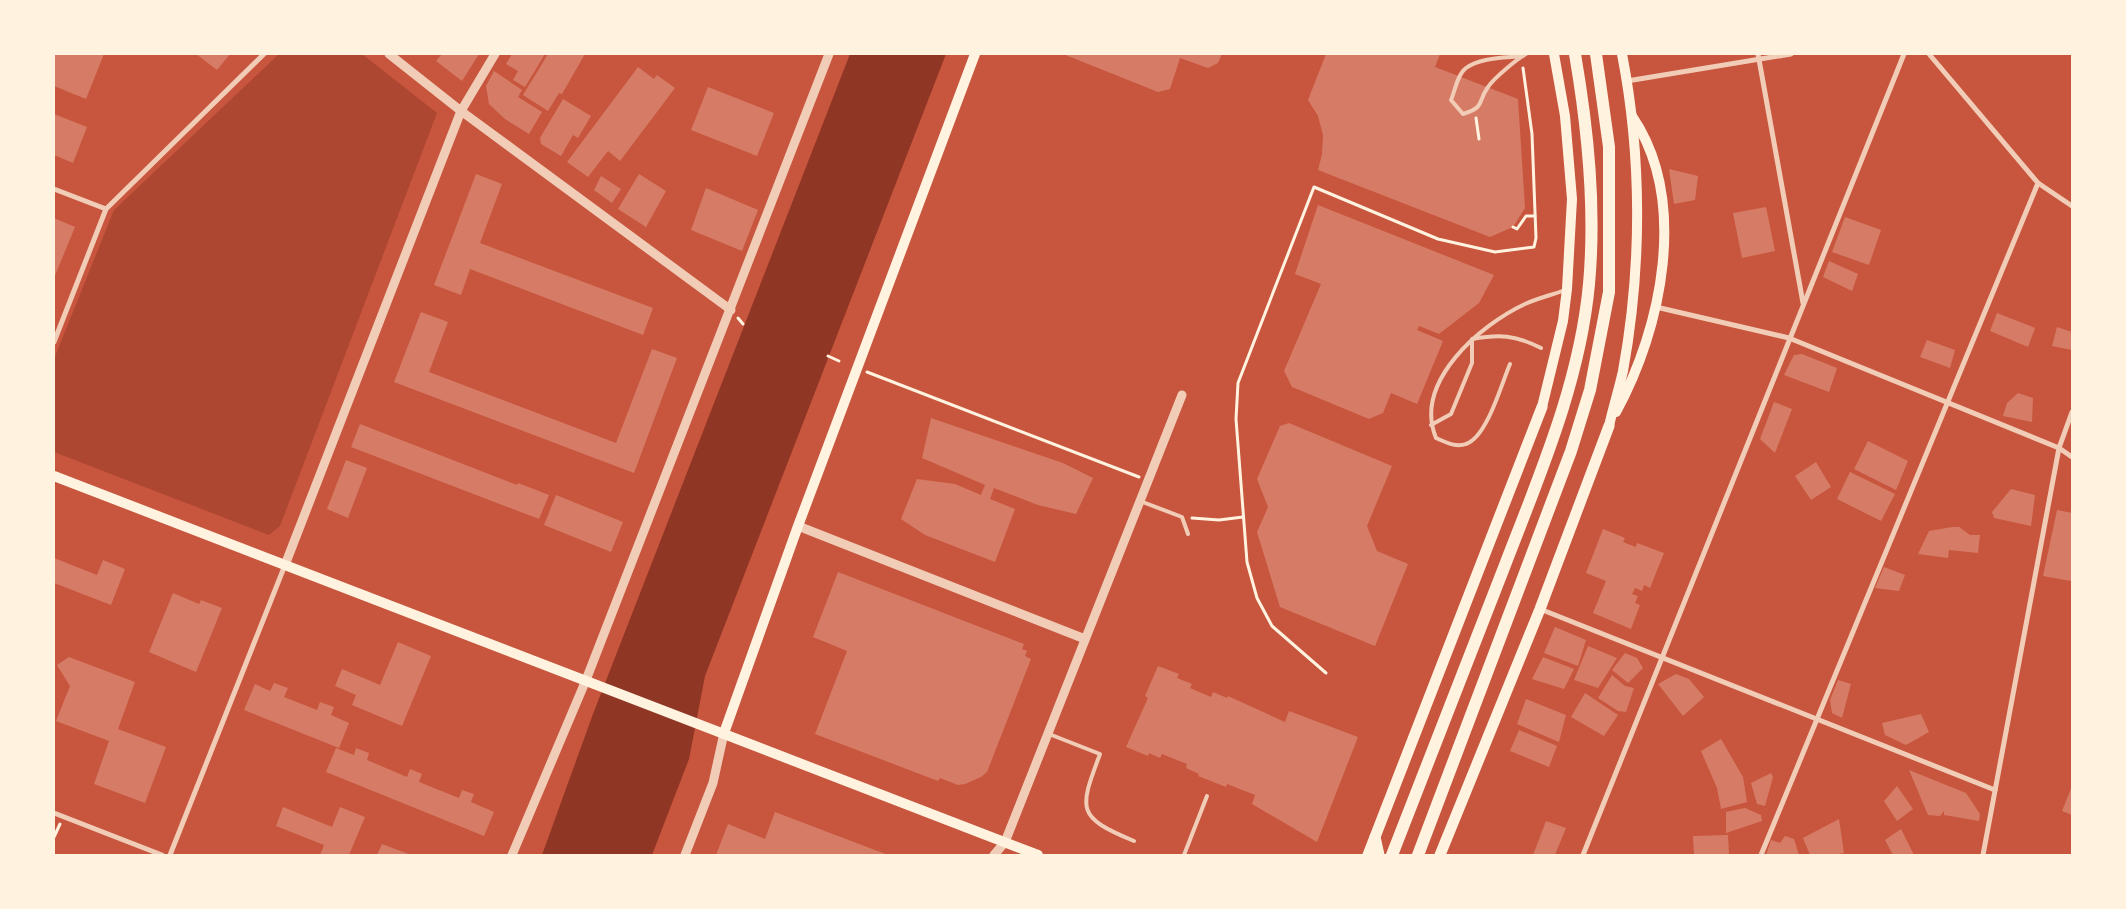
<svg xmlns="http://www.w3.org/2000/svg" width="2126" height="909" font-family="Roboto,sans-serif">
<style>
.green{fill:#ae4732}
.water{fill:#8f3625}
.building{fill:#d67c66}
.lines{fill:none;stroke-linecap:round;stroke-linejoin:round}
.path{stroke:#fff3e0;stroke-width:3}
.service{stroke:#f1ccb7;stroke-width:4}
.minor{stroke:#f1ccb7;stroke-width:5}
.tertiary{stroke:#f1ccb7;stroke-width:9}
.secondary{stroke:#fff3e0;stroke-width:10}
.primary{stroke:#fff3e0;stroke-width:11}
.trunk{stroke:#fff3e0;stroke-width:12}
</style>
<rect width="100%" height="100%" fill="#c8553d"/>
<path class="green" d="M279,54H362L437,113L280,526L269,535L54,452V359L114,210Z"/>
<path class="water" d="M850,54H946L705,676L689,759L652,855H542L593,714Z"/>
<g class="building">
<path d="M54,54H104L86,99L54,86Z"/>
<path d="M196,54H230L217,70Z"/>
<path d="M442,54H479L462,81L436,61Z"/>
<path d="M512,54H545L525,87L513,80L518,71L506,64Z"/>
<path d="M548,54H585L562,94L559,93L548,111L523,95Z"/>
<path d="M1063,54H1222L1218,63L1208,68L1180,58L1170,89L1158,92Z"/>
<path d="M1326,54H1440L1435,67L1518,99L1525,208L1513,227L1490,237L1318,170L1322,154L1323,135L1318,116L1308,100Z"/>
<path d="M638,67L654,79L657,75L675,88L620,161L608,151L588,177L567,162Z"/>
<path d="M494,71L522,90L518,97L542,112L529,134L505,119L489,104L486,86Z"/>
<path d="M708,87L774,113L757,156L691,130Z"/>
<path d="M563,99L591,116L578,138L573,135L561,156L541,144L540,138Z"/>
<path d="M54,114L87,127L73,163L54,155Z"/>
<path d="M1669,169L1698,176L1695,200L1674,204Z"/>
<path d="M476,174L502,184L480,243L653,308L643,335L470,269L461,295L434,285Z"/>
<path d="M639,174L666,191L646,227L618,209Z"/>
<path d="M601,176L621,189L612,203L594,190Z"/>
<path d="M706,188L758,210L742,251L691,230Z"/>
<path d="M1318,205L1494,275L1479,303L1439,334L1419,326L1417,330L1443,341L1417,404L1391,393L1383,413L1369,419L1292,387L1284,371L1321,284L1295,274Z"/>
<path d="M1766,207L1775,251L1742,258L1733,213Z"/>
<path d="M1845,217L1881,230L1869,265L1832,252Z"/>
<path d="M54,218L75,227L54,278Z"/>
<path d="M1829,261L1858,274L1852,291L1823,277Z"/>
<path d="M421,312L448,322L429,372L616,443L652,349L677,358L634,473L394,382Z"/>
<path d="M1997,313L2035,328L2028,347L1990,331Z"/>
<path d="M2057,327L2072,332V350L2052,346Z"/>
<path d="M1927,340L1955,350L1950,368L1920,357Z"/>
<path d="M1802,354L1837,368L1829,392L1784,375L1794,355Z"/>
<path d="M2018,393L2033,398L2032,422L2003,416L2007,403Z"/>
<path d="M1774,402L1792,409L1775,453L1760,439Z"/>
<path d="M931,418L1063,463L1093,478L1076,514L1038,505L994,488L990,499L1015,509L995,562L925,535L901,519L917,479L955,484L981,495L985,485L922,458Z"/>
<path d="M1289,423L1392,466L1367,526L1377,551L1408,564L1375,646L1280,607L1257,532L1268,507L1257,479L1280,426Z"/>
<path d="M360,424L517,485L518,483L549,495L539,519L351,447Z"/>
<path d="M1868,441L1908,461L1896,490L1854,469Z"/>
<path d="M346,460L367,468L348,518L327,509Z"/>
<path d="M1816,462L1831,487L1811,500L1795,476Z"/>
<path d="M1850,472L1895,494L1881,521L1837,499Z"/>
<path d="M2011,489L2035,495L2031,526L1994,518L1992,512Z"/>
<path d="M556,495L623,522L611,552L544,525Z"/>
<path d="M2057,510L2072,513L2071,581L2043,576Z"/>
<path d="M1952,527H1959L1970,535H1980L1978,553L1949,550L1948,558L1918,554L1929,531Z"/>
<path d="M1603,529L1625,538L1623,542L1636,547L1637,543L1664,553L1650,588L1644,585L1642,591L1635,588L1632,594L1638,596L1635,603L1640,605L1631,629L1593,613L1606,581L1586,573Z"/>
<path d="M54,558L97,575L103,560L125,569L111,605L54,583Z"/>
<path d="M1884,567L1905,575L1899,591L1875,588Z"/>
<path d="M838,572L1024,644L1022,649L1027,651L1025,656L1031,659L987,772L981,777L965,784L958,785L940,778L938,781L815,734L847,651L813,637Z"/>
<path d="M173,593L199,604L201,600L222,608L196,672L149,652Z"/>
<path d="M1555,627L1586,640L1578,666L1544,653Z"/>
<path d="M398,642L431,656L402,726L352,705L356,695L335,686L342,669L380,685Z"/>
<path d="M1588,646L1617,658L1598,688L1574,680Z"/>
<path d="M1625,653L1637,658L1643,668L1628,683L1612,670Z"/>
<path d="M69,657L135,682L118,729L166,747L145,803L94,784L109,741L56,721L70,686L57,665Z"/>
<path d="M1543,657L1574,669L1564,689L1532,679Z"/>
<path d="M1158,666L1179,674L1177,678L1192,684L1190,688L1211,697L1213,692L1227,698L1228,696L1285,722L1289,711L1358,737L1317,842L1252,804L1255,795L1227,784L1226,787L1198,776L1199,774L1186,768L1187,764L1162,754L1160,758L1149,753L1148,756L1126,747L1148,698L1145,696Z"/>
<path d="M1676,674L1689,679L1704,697L1683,716L1658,684Z"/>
<path d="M1612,675L1625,686L1634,688L1626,712L1618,711L1598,698Z"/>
<path d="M1838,680L1851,684L1842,718L1832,713L1830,700Z"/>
<path d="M274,683L288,688L284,697L317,710L320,702L334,707L331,715L349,723L339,748L244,710L255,684L270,691Z"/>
<path d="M1585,693L1618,715L1604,736L1571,717Z"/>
<path d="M1526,699L1566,715L1559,742L1517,724Z"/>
<path d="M1921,714L1929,732L1906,745L1885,735L1882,723Z"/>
<path d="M1519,730L1557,746L1549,767L1510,751Z"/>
<path d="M1721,739L1743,777L1747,802L1721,809L1717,788L1701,751Z"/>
<path d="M336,748L354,755L356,748L369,753L367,760L407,777L410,769L422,774L419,782L459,798L462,790L474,794L471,802L494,812L484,836L326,772Z"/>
<path d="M1909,770L1966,793L1980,814L1979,821L1944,815V811L1940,816L1928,815Z"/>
<path d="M1771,773L1773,777L1765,806L1757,804L1751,783Z"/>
<path d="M1897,786L1913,809L1897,821L1884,801Z"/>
<path d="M2072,786V815L2062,811Z"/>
<path d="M283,807L332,827L340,807L365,817L349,855H320L324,845L276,826Z"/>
<path d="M1745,808L1761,815L1762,821L1726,833V812Z"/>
<path d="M775,812L888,855H716L728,824L765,839Z"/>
<path d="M1839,819L1844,853L1834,855H1810L1803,838Z"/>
<path d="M1546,821L1566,828L1555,855H1533Z"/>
<path d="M1901,829L1914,855H1893L1885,840Z"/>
<path d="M1728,835L1729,855H1694L1693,836Z"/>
<path d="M1785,836L1794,839L1799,855H1766L1771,840L1780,843Z"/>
<path d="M382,844L411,855H377Z"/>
</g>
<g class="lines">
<g class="path">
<path d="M1476,118L1479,139"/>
<path d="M1513,227L1517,229L1526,216H1535"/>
<path d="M738,318L743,324"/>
<path d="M828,356L839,361"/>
<path d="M867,372L1139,477"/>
<path d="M1192,518L1219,520L1243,517"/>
<path d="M1326,673L1272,626L1257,598L1247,562L1236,419L1238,383L1314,187L1438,239L1495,252L1534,247L1536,238L1532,134L1523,68"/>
<path d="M54,837L60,824"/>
</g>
<g class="service">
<path d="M1523,56C1505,58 1481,57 1466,68C1457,75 1455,91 1451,100L1463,114C1486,107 1477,102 1488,87C1494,78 1517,59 1526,54"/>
<path d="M1510,364C1501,385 1487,437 1466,444C1456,448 1445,442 1436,438C1413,382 1480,325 1525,304C1538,298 1552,295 1565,290"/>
<path d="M1431,425L1451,414L1472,363V339C1500,334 1515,335 1541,348"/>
<path d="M1140,501L1182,517L1188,534"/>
<path d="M1049,734L1100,754C1079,810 1076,817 1134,841"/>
<path d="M1184,855L1207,796"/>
</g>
<g class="minor">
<path d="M1758,54L1803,303"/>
<path d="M1929,54L2038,183L2072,206"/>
<path d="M1627,81L1791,54"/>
<path d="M54,189L106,209"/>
<path d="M1656,307L1789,338L2059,448L2072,457"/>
<path d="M54,342L106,209L264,54"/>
<path d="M1540,609L1995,790"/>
<path d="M54,813L162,855"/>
<path d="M170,855L285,565"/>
<path d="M1583,855L1904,54"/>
<path d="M1761,855L2038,183"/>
<path d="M1983,855L2059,448L2072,412"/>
</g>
<g class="tertiary">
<path d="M389,54L461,111L731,310"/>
<path d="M798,526L1085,639"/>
<path d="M285,565L461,111L495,54"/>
<path d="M512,855L586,680L829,54"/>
<path d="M685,855L713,783L724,733"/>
<path d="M994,855L1005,842L1182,395"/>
</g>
<g class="secondary">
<path d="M1542,407L1563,321L1567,289L1572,199L1565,116L1554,54"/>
<path d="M1616,412C1662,328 1689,200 1632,116"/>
<path d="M1609,426C1613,408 1619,389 1623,371C1642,267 1642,157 1622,54"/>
<path d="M54,476L1038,855"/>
<path d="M724,733L798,526L975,54"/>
</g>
<g class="primary">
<path d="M1375,837L1379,855"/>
<path d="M1368,855L1542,407"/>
<path d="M1440,855L1540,609L1609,426"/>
</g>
<g class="trunk">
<path d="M1392,855C1430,759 1467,662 1505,565C1540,474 1580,382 1589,284C1596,207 1588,130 1575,54"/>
<path d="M1418,855L1571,451L1590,390L1609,292V147L1596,54"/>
</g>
</g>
<rect width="2126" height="909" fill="none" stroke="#fff3e0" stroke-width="110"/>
</svg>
